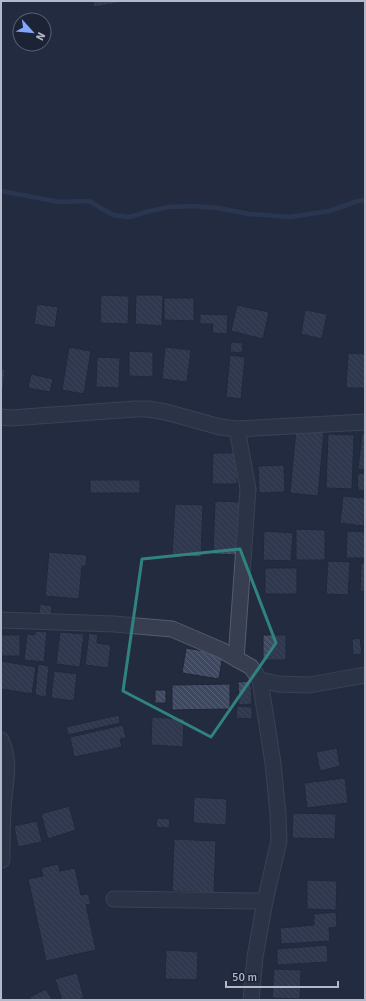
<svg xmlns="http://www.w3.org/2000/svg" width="366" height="1001" font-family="Signika,sans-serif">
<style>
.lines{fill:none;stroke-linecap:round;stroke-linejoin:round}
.stream{stroke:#344265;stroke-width:4.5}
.building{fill:url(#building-back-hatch);stroke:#1e2536}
.street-casing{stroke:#555c6d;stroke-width:17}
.street{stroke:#373e4f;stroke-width:15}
.marked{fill:none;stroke:#308380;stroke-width:3;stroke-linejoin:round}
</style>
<defs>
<pattern id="building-back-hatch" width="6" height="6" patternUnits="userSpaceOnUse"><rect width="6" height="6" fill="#3e4860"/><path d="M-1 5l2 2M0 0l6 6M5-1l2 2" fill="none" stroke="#586075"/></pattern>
</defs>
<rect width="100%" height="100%" fill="#232c3f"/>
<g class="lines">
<path class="stream" d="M1,191L59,202L89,201L113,215L129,217L150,211L169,207L192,206L218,208L249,214L290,217L329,211L358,201L365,200"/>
</g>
<g class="building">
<path d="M93,1H130L94,7Z"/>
<path d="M101,295L129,296L128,324L100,323Z"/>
<path d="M136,295H163L162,326L135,324Z"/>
<path d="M164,298H194V321L164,320Z"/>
<path d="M37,304L58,307L55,328L34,324Z"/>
<path d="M237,305L269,312L263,339L231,331Z"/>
<path d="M305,310L327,314L322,339L301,334Z"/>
<path d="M200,314L228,315L227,334L212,333L213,324H200Z"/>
<path d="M231,342L243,343L242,353L230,352Z"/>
<path d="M69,347L91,351L84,394L62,390Z"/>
<path d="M165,347L191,350L187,382L162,379Z"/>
<path d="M129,351L153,352V377L129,376Z"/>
<path d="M348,353L365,354V388H346Z"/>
<path d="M230,355L245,357L241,399L226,397Z"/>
<path d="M97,357L120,358L119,388L96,387Z"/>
<path d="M1,369H5L3,391H1Z"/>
<path d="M31,374L53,379L50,392L28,388Z"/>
<path d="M296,429L324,432L318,496L290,493Z"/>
<path d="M328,434L354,435L352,489L326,488Z"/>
<path d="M362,434H365V470L358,469Z"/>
<path d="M213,453H238L237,484H212Z"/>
<path d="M284,465L285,492L259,493L258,466Z"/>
<path d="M365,473V490L358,491L357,474Z"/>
<rect x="90" y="480" width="50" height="13"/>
<path d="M343,496L365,498L364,526L340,523Z"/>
<path d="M215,501L241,502L239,555L213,554Z"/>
<path d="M175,504L203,505L201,557L172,556Z"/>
<path d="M296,529L325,530V560H296Z"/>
<path d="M264,531L293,533L291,561L263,560Z"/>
<path d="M347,531L365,532V558H346Z"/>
<path d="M49,552L87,555L86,566H82L79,599L45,596Z"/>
<path d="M328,561L350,562L348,595L326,594Z"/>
<path d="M361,563H365V591H360Z"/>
<rect x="265" y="568" width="32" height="26"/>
<path d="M40,604L52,606L51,617L39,616Z"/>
<path d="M35,631L47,632L44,662L24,660L27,634L35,635Z"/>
<path d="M60,632L84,634L80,667L56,664Z"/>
<path d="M89,633L98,635L97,643L111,645L108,668L85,665Z"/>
<rect x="1" y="635" width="19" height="21"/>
<rect x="263" y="635" width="23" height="25"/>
<path d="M360,638L362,654L353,655L352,639Z"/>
<path d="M186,648L223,654L219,679L182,673Z"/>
<path d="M1,661L36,667L32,694L1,689Z"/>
<path d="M38,664L49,666L46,697L35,695Z"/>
<path d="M54,671L77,674L74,701L51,698Z"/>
<path d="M251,681L252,704L239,705L238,682Z"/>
<path d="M230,684V709L172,710V685Z"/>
<rect x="155" y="690" width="11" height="13"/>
<path d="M237,706L252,707V719L236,718Z"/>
<path d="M119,715L120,723L68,735L66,727Z"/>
<path d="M152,717L184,719L183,747L151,745Z"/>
<path d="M123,725L126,738L120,739L122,747L74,757L70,737Z"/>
<path d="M337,748L340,766L320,771L316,752Z"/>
<path d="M345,778L348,803L307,808L304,783Z"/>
<rect x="364" y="783" width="1" height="23"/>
<path d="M194,797L227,799L226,825L193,823Z"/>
<path d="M69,806L76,830L48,839L41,814Z"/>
<path d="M293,813L336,814L335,839L292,838Z"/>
<path d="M157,818L170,819L169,828L156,827Z"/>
<path d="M37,821L42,842L18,847L14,826Z"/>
<path d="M174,839L216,841L214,893L172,891Z"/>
<path d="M58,864L60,871L75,868L81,895L88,894L91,904L86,905L96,950L46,961L28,879L43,876L41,868Z"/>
<path d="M307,880L337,881L336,910L307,909Z"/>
<path d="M336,912L337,927L329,928L330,941L281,944L280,928L314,925V914Z"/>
<path d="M327,945L328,962L277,965V949Z"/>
<path d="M166,950L198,952L197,980L165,979Z"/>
<path d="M274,969L301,970L300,999L272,998Z"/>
<path d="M77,973L84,998L77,1000H62L55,979Z"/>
<path d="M46,989L52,1000H32L30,997Z"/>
</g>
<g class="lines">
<g class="street-casing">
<g id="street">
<path d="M1,417L11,418L135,409H148L166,412L220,427L237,429L365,422"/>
<path d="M1,620L114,624L172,629L221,650L251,667L260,680L278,684L309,685L365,675"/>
<path d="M236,659L248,489L237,429"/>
<path d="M1,740C12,762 4,787 3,810C2,827 2,844 2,860"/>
<path d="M114,899L265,901"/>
<path d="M251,1000L255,957L265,901L279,841L278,814L273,763L260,680"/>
</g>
</g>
<use href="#street" class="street"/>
</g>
<path d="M0 0H366V1001H0ZM240,549L276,643L211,737L123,691L142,559Z" fill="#232c3f" fill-opacity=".55" fill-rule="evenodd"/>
<path class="marked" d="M240,549L276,643L211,737L123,691L142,559Z"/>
<rect width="366" height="1001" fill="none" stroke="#b3b9ca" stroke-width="4"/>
<g transform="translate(32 32) rotate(117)"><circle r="19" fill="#1c2334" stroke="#585f70"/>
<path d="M0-3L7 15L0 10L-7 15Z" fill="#84a5fe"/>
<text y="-6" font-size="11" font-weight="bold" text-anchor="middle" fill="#b3b9ca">N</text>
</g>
<path d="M226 981v6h112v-6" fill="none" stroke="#b3b9ca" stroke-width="2"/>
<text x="232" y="981" font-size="12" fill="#b3b9ca" stroke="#1c2334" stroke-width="3" paint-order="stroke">50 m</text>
</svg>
